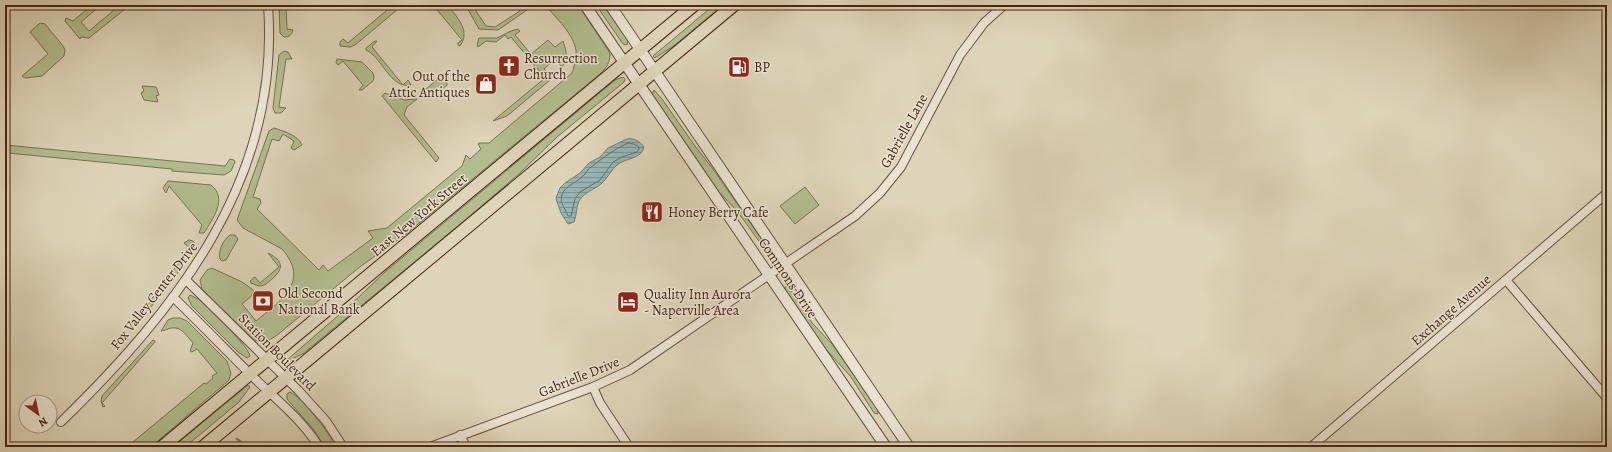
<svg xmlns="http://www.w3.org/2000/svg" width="1612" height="452" font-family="Alegreya,serif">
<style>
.grass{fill:#b1bd8f;stroke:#7b7150}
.water{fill:url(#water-rules);stroke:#757d75}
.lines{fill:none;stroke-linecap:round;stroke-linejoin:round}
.shore{stroke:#6d6e64;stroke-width:1}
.stream{stroke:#757d75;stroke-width:2.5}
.minor-casing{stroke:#6b513c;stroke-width:10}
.tertiary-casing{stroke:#6b513c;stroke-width:12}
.primary-casing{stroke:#452512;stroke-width:14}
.minor{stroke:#eae3d2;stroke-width:8}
.tertiary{stroke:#eae3d2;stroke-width:10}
.primary{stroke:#ded4b9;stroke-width:12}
.labels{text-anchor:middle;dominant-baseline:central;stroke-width:3;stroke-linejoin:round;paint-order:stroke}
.poi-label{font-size:14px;fill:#452512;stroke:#eae3d2;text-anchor:start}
.street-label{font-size:14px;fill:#452512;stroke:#eae3d2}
</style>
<defs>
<pattern id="water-rules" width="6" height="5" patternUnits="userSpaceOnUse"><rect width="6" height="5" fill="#95b7b7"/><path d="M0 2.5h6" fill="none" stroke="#7b9593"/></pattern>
</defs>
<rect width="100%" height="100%" fill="#ded4b9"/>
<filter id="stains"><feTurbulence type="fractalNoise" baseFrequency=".005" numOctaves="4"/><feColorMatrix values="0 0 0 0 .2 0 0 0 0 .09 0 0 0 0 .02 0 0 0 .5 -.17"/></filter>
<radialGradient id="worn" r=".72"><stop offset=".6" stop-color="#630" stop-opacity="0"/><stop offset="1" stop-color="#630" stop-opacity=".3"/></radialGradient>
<g class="grass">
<path d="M92,5H101L81,22L89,31L120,5H130L89,38L81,37L80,39L65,21L66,18L73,21Z"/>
<path d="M279,5H286L287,29L293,30C291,35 290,37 284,37L280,33Z"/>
<path d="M393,5H403L355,45L350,47L340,46V42L343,39L348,43Z"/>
<path d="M433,5H448C457,18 471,30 460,46L458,45V43L462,40Z"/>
<path d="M516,5H528L527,10L498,30L479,29L466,6L474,8L486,26L495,27L520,11Z"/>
<path d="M545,5H578L610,53C610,63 607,67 600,74L406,234L361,266L276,336C268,341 263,343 254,340L202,289L200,280L207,270L212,268L242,282L252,289L255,293L242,304L256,321C280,301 311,282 282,249L243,228L237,220L269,131L274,128C283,131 298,135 302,145L294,150L291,148L294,141L283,134L279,141L272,139L253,197L260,199L261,203L257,209L319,270L323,265L328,271L373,238L368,231L387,228L462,166L466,155L470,159L481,149L478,144L479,143H489L572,73C574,66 577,59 576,51C574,34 556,18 545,5Z"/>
<path d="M596,5H604L628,40L627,45L623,44Z"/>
<path d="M714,5H723L675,45L655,58L653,56Z"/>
<path d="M40,23L45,24L63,46L65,50L64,56L42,76L25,78L22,76L48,54L30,32Z"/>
<path d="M518,29L520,31L515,35L531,54L548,40L555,47L563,41C566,50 569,59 562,67L555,59L544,69L549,74L553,72L556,75L507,116L493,121L545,78L511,37L508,39L505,35L496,42L486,41L478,47L477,45L479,38H497L511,31Z"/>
<path d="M375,41H377L372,47L403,85L408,80L411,85C390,89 383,58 366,50V48Z"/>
<path d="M284,51L288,52L292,59H286L279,107L286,108L281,113H275L273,108L279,55Z"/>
<path d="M337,59L362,62L373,73L374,77L373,81L362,90H359L363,85L343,61L338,65L336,63Z"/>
<path d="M441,76H447V85L431,98L423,97L424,91Z"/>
<path d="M623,77L625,79L624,82L618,87L557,137L520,173L470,216L304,353L288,361L287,360L347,308L385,272L615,80Z"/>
<path d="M142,86L156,87L159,95L156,96L158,102L144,100L141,93L144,91Z"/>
<path d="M654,90L662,99L695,146L713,169L767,247L769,250L767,252L737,211L718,191L656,100L652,94Z"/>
<path d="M385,93L404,100L417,99L407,107L404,115L439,158L436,162L382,96Z"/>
<path d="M5,145L225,166L230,159L234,160L235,162L231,171L224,175L172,171V169L8,153L5,152Z"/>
<path d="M168,181L211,185C228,199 213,218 204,233H199L202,225L169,186L166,193L163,188Z"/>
<path d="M805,187L819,205L795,224L780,206Z"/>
<path d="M230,235H235L238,239L226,260L222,261L220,259C218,251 223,240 230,235Z"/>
<path d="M189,240L193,241L195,244V248L172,281L141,319L138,320L135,319L133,315L134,310L141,313L190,248L184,243Z"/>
<path d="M268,253C284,261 284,269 271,280C268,282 265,286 260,286C257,286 254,284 251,283L250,281L255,277L260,283L279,267Z"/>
<path d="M788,286L813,324L832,344L878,410V414L874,413L851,377L822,345L785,289V287Z"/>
<path d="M190,295C194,297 198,299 201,301C210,309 249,347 250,356L247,358L238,352L192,306L188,298Z"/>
<path d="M173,318H180L187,321L227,361L231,373L229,380L151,447H127L204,383L206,384L213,378L212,376L217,373L197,349L192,352L190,351L193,343C187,336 181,326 171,328C167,329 164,331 161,331L168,320Z"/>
<path d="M153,340L155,341V342L102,403L105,406L103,407L101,401L102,396Z"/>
<path d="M248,385L250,387L239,402L185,447H173Z"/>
<path d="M290,392C300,395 332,436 336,447H325L314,430L287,399V394Z"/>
</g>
<path class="water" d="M627,139C634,138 640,141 644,147C642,159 625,158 617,165C611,170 607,179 601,184C594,190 584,192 579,201C576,207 577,215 574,222L568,224L561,213L557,202L556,198L560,188L565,183L580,173L589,163L600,157L608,148Z"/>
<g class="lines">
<path class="shore" d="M628,143L634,144L639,147V149L637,152L622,157L613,162L600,180L580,192L575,199L571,216H568L561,201C561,186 574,185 583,176C586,174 587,169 591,167C603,158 614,149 628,143Z"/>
<path class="stream" d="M237,439L248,447"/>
<g class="minor-casing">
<g id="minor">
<path d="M186,280L298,390L326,421L343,447"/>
<path d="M1506,280L1607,398"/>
<path d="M173,297C199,322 224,348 249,373C273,397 301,418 319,447"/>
<path d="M593,387L600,403L629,447"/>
<path d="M61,422C178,308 281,178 268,5"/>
<path d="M460,435L466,447"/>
<path d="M430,447L593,387L630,370L855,216L880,193L901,167L960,55L984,23L1004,5"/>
<path d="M1311,447L1607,193"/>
</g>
</g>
<g class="tertiary-casing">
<g id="tertiary">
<path d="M585,5L886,447"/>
<path d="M610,5L909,447"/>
</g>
</g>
<g class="primary-casing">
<g id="primary">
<path d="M162,447L694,5"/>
<path d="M203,447L734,5"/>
</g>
</g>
<use href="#minor" class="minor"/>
<use href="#tertiary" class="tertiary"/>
<use href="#primary" class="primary"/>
</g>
<defs>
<g id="church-square" transform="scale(1.15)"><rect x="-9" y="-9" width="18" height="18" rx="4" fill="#8f2418" stroke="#eae3d2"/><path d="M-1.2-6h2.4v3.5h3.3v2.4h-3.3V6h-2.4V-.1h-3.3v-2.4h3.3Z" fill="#fff"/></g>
<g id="fuel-square" transform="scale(1.15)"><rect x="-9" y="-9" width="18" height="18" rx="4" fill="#8f2418" stroke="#eae3d2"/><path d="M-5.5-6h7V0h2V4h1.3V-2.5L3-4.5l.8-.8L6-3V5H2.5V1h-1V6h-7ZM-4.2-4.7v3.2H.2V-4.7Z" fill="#fff"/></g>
<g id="shop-square" transform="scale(1.15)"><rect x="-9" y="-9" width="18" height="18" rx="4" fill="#8f2418" stroke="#eae3d2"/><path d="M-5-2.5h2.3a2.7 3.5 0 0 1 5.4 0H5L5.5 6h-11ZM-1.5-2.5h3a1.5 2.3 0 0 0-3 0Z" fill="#fff"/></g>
<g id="restaurant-square" transform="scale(1.15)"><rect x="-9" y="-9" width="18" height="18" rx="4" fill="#8f2418" stroke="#eae3d2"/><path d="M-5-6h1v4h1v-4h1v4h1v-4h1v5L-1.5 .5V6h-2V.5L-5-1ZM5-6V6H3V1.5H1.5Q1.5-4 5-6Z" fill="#fff"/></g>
<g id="bank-square" transform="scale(1.15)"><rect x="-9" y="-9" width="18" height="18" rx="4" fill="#8f2418" stroke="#eae3d2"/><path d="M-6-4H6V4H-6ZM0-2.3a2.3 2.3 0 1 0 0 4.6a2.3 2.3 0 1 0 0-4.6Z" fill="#fff"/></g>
<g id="hotel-square" transform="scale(1.15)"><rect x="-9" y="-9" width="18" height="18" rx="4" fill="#8f2418" stroke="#eae3d2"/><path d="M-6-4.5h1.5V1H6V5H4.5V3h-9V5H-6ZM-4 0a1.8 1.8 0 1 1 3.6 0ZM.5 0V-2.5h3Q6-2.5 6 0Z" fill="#fff"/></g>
</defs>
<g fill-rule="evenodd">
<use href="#church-square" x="509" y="66"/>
<use href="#fuel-square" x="739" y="67"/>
<use href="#shop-square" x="486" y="84"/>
<use href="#restaurant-square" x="652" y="212"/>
<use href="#bank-square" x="263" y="301"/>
<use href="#hotel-square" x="628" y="302"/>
</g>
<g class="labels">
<g class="poi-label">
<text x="524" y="58">Resurrection<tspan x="524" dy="16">Church</tspan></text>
<text x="754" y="67">BP</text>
<text x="470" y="76" text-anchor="end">Out of the<tspan x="470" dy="16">Attic Antiques</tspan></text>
<text x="668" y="212">Honey Berry Cafe</text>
<text x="278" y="293">Old Second<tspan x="278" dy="16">National Bank</tspan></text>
<text x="644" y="294">Quality Inn Aurora<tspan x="644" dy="16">- Naperville Area</tspan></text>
</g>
<g class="street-label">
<text transform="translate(904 131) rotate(-61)">Gabrielle Lane</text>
<text transform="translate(419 215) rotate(-40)">East New York Street</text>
<text transform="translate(788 278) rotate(56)">Commons Drive</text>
<text transform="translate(154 296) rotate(-52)">Fox Valley Center Drive</text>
<text transform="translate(1451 310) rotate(-41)">Exchange Avenue</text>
<text transform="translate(277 352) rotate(45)">Station Boulevard</text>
<text transform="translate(579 377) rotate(-22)">Gabrielle Drive</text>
</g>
</g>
<rect width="1612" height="452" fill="none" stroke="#ded4b9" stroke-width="20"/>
<rect x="6" y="6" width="1600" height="440" fill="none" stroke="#452512" stroke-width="2"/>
<rect x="10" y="10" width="1592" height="432" fill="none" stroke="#452512"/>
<g transform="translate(38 414) rotate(147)"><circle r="19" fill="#eae3d2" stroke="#a89785"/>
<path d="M0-3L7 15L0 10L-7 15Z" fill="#8f2418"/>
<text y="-6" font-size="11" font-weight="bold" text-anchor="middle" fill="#452512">N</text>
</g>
<rect width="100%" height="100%" filter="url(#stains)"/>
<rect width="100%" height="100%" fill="url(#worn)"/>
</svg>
